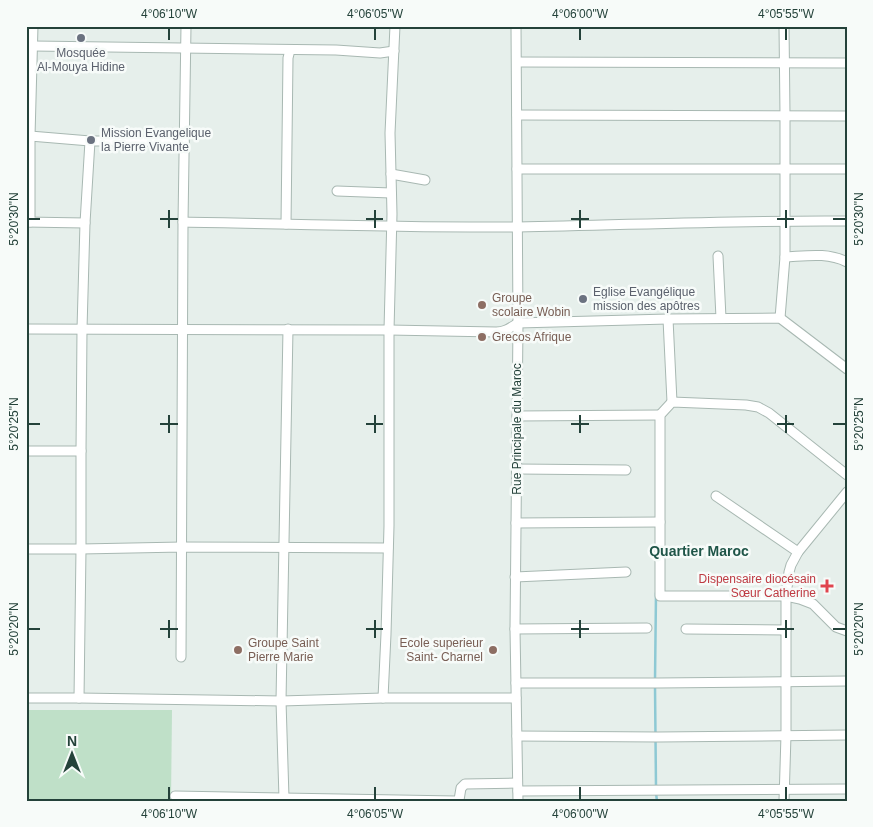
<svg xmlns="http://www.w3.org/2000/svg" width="873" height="827" font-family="Arial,sans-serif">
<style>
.pitch{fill:#bfe0c8}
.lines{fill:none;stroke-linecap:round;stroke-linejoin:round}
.stream{stroke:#8ec9d4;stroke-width:2.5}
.minor-casing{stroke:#a8b8b2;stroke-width:11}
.minor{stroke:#fff;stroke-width:9}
.ticks{fill:none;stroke:#24423a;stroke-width:2}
.worship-dot{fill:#6b7280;stroke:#f7fbf9;stroke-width:2}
.education-dot{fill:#8d6e63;stroke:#f7fbf9;stroke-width:2}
.health-dot{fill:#e0444e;stroke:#f7fbf9;stroke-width:2}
.labels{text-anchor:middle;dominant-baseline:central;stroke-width:5;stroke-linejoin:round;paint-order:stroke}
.worship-label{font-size:12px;fill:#5b616d;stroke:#f7fbf9;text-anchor:start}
.education-label{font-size:12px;fill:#785e54;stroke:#f7fbf9;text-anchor:start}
.street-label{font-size:12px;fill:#24423a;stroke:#f7fbf9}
.health-label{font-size:12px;fill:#be3a42;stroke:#f7fbf9;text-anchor:end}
.neighbourhood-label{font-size:14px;font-weight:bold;fill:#1f5548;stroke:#f7fbf9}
.neatline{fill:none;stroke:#24423a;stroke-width:2}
.ticks-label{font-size:12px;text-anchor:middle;fill:#24423a}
</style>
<rect width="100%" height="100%" fill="#e6efeb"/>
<path class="pitch" d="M26,710H172L171,801H26Z"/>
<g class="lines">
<g class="stream">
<path d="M655,680L656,593"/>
<path d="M655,686L656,788"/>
<path d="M656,793L657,801"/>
</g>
<g class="minor-casing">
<g id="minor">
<path d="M516,26L518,323L515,629L518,801"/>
<path d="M33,46L336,50L380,53L394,51"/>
<path d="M517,62L847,63"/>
<path d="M517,115L847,116"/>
<path d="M30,136L90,141H142L184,142"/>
<path d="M517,169H847"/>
<path d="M391,174L425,180"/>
<path d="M337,191L391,193"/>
<path d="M26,222L85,223"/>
<path d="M30,222V136L33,26"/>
<path d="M183,222C295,224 406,228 518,227C628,225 737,220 847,221"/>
<path d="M286,224L288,58L290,50"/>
<path d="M718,256L721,318"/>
<path d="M785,257C806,256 827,252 847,262"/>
<path d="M780,318L785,257V115L784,26"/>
<path d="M668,319L672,402"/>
<path d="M26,329L389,330L496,332C505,332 510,328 518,323L668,319L780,318L847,369"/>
<path d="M517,416L660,415"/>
<path d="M26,451H81"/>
<path d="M517,469L626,470"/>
<path d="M847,475L769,413L758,407L746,405L672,402L660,415V596H786L800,599L813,604L836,627L847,631"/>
<path d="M716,496L798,552"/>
<path d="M516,523L660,522"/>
<path d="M26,549H81L182,547L388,548"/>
<path d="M515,577L626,572"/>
<path d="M515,629L647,628"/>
<path d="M686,629L786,630"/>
<path d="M181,657L183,222L186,26"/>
<path d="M516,683H658L847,681"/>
<path d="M26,698H79L281,701L383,698H516"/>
<path d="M79,698L81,549V451L82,329L85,223L90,141"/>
<path d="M383,698L386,634L389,526V330L392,214L390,133L395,26"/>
<path d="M517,736L658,737L847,735"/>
<path d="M518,791L847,789"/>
<path d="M175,796L456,801L459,800L461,788L465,784L517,783"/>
<path d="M284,798L281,701L288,329"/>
<path d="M784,801L786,735V596L789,572L791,565L798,552L847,492"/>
</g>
</g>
<use href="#minor" class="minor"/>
</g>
<path class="ticks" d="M169,28V40M375,28V40M580,28V40M786,28V40M169,210V228M375,210V228M580,210V228M786,210V228M28,219H40M160,219H178M366,219H383M571,219H589M777,219H794M833,219H846M169,415V433M375,415V433M580,415V433M786,415V433M28,424H40M160,424H178M366,424H383M571,424H589M777,424H794M833,424H846M169,620V638M375,620V638M580,620V638M786,620V638M28,629H40M160,629H178M366,629H383M571,629H589M777,629H794M833,629H846M169,787V800M375,787V800M580,787V800M786,787V800"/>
<g class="worship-dot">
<circle cx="81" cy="38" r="5"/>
<circle cx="91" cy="140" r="5"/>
<circle cx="583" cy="299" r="5"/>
</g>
<g class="education-dot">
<circle cx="482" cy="305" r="5"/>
<circle cx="482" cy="337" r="5"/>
<circle cx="238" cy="650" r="5"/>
<circle cx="493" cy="650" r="5"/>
</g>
<path class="health-dot" d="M824.5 578.5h5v5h5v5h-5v5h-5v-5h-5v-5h5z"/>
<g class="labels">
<g class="worship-label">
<text x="81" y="53" text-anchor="middle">Mosquée<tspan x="81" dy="14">Al-Mouya Hidine</tspan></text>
<text x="101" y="133">Mission Evangelique<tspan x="101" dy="14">la Pierre Vivante</tspan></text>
<text x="593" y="292">Eglise Evangélique<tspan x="593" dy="14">mission des apôtres</tspan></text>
</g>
<g class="education-label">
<text x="492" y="298">Groupe<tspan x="492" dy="14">scolaire Wobin</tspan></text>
<text x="492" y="337">Grecos Afrique</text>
<text x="248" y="643">Groupe Saint<tspan x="248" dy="14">Pierre Marie</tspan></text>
<text x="483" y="643" text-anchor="end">Ecole superieur<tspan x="483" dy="14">Saint- Charnel</tspan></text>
</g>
<g class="street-label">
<text transform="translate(517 429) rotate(-90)">Rue Principale du Maroc</text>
</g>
<g class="health-label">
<text x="816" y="579">Dispensaire diocésain<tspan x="816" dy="14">Sœur Catherine</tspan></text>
</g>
<g class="neighbourhood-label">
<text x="699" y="551">Quartier Maroc</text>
</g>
</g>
<rect width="873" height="827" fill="none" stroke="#f7fbf9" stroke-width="55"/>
<g transform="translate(72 754)" stroke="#f7fbf9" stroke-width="4" paint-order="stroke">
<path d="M0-4L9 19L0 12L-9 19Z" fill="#24423a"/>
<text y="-8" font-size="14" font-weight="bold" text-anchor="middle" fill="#24423a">N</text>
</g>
<rect x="28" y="28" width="818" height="772" class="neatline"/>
<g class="ticks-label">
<text x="169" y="18">4°06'10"W</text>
<text x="375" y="18">4°06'05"W</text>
<text x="580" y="18">4°06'00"W</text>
<text x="786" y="18">4°05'55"W</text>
<text transform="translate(14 219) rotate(-90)" y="4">5°20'30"N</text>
<text transform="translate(859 219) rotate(-90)" y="4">5°20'30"N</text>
<text transform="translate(14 424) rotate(-90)" y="4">5°20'25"N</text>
<text transform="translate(859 424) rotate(-90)" y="4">5°20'25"N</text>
<text transform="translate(14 629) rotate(-90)" y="4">5°20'20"N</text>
<text transform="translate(859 629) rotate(-90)" y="4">5°20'20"N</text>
<text x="169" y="818">4°06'10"W</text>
<text x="375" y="818">4°06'05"W</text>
<text x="580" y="818">4°06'00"W</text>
<text x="786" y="818">4°05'55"W</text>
</g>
</svg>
